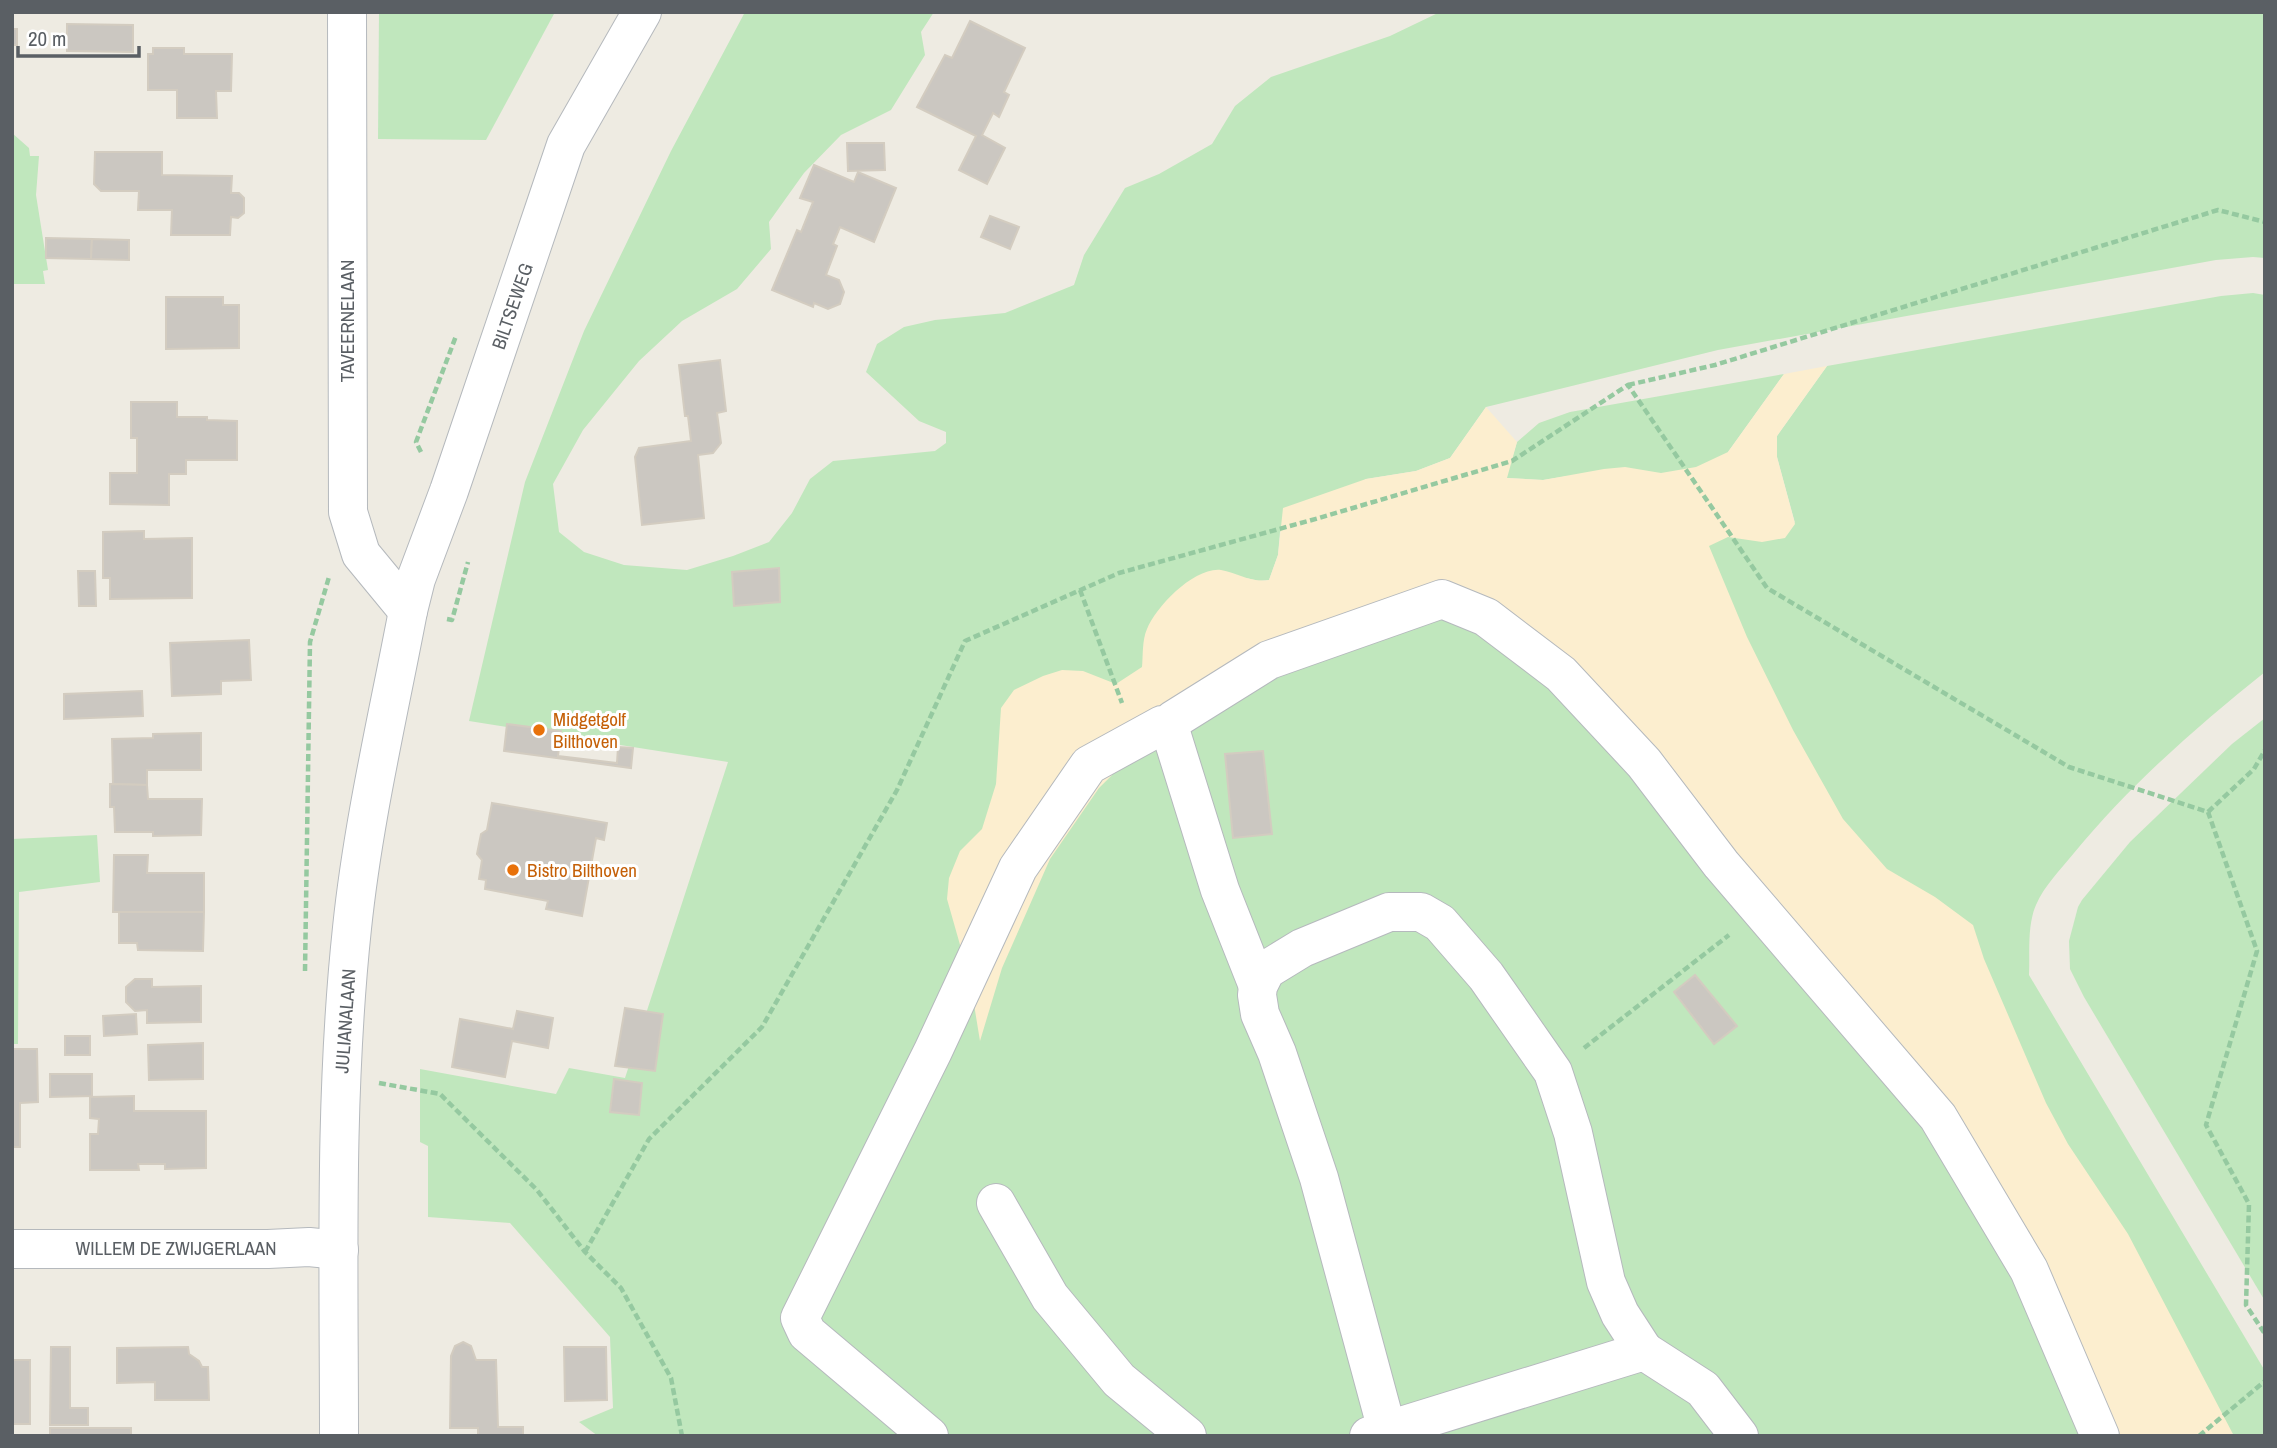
<svg xmlns="http://www.w3.org/2000/svg" width="2277" height="1448" font-family="'Archivo Narrow',sans-serif">
<style>
.green{fill:#c0e7bd}
.sand{fill:#fceecf}
.building{fill:#cbc7c1;stroke:#d3ccc0;stroke-width:2}
.lines{fill:none;stroke-linecap:round;stroke-linejoin:round}
.minor-casing{stroke:#b5b9bd;stroke-width:40}
.path{stroke:#95c9a0;stroke-width:4.5;stroke-dasharray:7 3.5;stroke-linecap:butt}
.minor{stroke:#fff;stroke-width:38}
.food-dot{fill:#e8710a;stroke:#fff;stroke-width:2.5}
.labels{text-anchor:middle;dominant-baseline:central;stroke-width:6;stroke-linejoin:round;paint-order:stroke}
.street-label{font-size:19px;fill:#5a5f64;stroke:#fff}
.food-label{font-size:19px;fill:#c56008;stroke:#fff;text-anchor:start}
</style>
<rect width="100%" height="100%" fill="#eeebe2"/>
<g class="green">
<path d="M379,12H555L486,140L378,139Z"/>
<path d="M745,12H934L921,32L925,55L891,110L841,135L804,173L769,222L771,249L737,289L682,321L639,361L583,430L553,484L559,532L584,552L624,565L687,570L733,556L769,542L792,513L810,479L833,461L935,451L946,443V432L919,421L866,372L877,344L904,327L935,320L1005,313L1074,285L1084,255L1125,188L1159,174L1212,144L1235,106L1271,77L1390,36L1440,12H2265V258L2253,257L2216,260L1718,350L1486,407L1450,458L1416,471L1366,479L1280,532L1278,555L1269,580L1259,581L1246,578L1148,628L1568,476L1543,480L1506,478L1517,442L1539,423L1570,412L1784,374L1728,452L1795,523L1777,457V436L1827,366L2221,296L2253,293L2265,295V672C2196,727 2130,785 2074,853C2061,869 2044,886 2036,905C2027,925 2030,953 2029,975L2265,1371V1436H598L579,1422L613,1408L610,1337L510,1223L428,1217V1146L420,1142V1069L556,1094L569,1068L625,1078L728,762L469,721L525,482L584,331L671,151Z"/>
<path d="M12,133L29,148L30,156H39L36,195L48,270L43,271L45,284H12Z"/>
<path d="M2265,718V1301L2084,997L2070,969L2069,941L2078,907L2082,900L2130,842L2232,744Z"/>
<path d="M97,835L100,882L19,892L18,1044H12V839Z"/>
</g>
<path class="sand" d="M1827,366L1777,436V457L1795,524L1785,538L1762,542L1728,537L1709,546L1747,637L1793,730L1843,819L1887,869L1935,897L1973,925L1984,959L2046,1103L2068,1144L2128,1234L2234,1436H2109L1824,963L1471,611L1203,685L1099,788L1050,859L1002,968L980,1041L970,980L947,899L949,878L960,851L982,829L996,784L1001,708L1014,690L1043,676L1062,670L1083,671L1116,684L1142,667C1143,656 1142,640 1147,629C1156,607 1194,567 1221,570C1238,573 1251,583 1269,580L1278,555L1283,508L1366,479L1416,471L1450,458L1486,407L1517,442L1507,478L1543,480L1604,469L1625,467L1661,473L1696,467L1728,452L1784,374Z"/>
<g class="building">
<path d="M970,21L1025,48L1004,92L1009,95L999,117L993,113L982,135L1005,148L987,184L959,170L976,136L917,107L945,55L952,58Z"/>
<path d="M67,24L133,25V52L67,51Z"/>
<rect x="12" y="29" width="5" height="16"/>
<path d="M153,48H184V54H232L231,91H216L217,118H177V90H148V54H153Z"/>
<path d="M847,143H884L885,170L848,171Z"/>
<path d="M95,152H162V175L232,176L231,193H239L244,198V213L238,218L231,217L230,235H171L172,210H138L139,191H101L94,184Z"/>
<path d="M814,165L854,182L858,172L896,188L874,242L840,227L833,244L837,246L826,275L839,280L844,292L840,304L828,309L814,303L813,307L772,290L797,230L801,232L813,202L800,198Z"/>
<path d="M990,216L1019,227L1010,249L981,237Z"/>
<path d="M46,238L92,239L91,259L46,258Z"/>
<path d="M92,239L129,240V260L91,259Z"/>
<path d="M166,297H223V305H239V348L166,349Z"/>
<path d="M720,360L726,411L717,413L721,443L713,453L698,455L704,518L642,525L635,457L639,448L691,441L688,416H685L679,365Z"/>
<path d="M131,402H177V417H207V420L237,421V460H186V474H169V505L110,504V473H137V438H131Z"/>
<path d="M144,531V539L192,538V598L110,599V578H103V532Z"/>
<path d="M779,568L780,602L734,606L732,572Z"/>
<path d="M78,571H95L96,606H79Z"/>
<path d="M249,640L251,680L221,681V694L172,696L170,643Z"/>
<path d="M142,691L143,716L64,719V694Z"/>
<path d="M507,724L561,731L558,756L617,763L618,747L633,748L631,768L504,751Z"/>
<path d="M201,733V770H147V785L110,784H113L112,739L153,738V734Z"/>
<path d="M1263,751L1272,834L1233,838L1225,754Z"/>
<path d="M110,784L147,785L148,799H202L201,835L153,836V832H115L114,807H110Z"/>
<path d="M492,803L607,823L604,840L596,838L582,916L546,909L548,901L485,889L486,880L479,879L482,860L477,854L481,834L487,830Z"/>
<path d="M114,855H148L147,873H204V912H113Z"/>
<path d="M119,912H204L203,951L138,950L137,943H119Z"/>
<path d="M1695,975L1737,1026L1714,1044L1674,992Z"/>
<path d="M135,979H152V987L201,986V1022L147,1023V1010L135,1011L126,1002V987Z"/>
<path d="M625,1008L663,1014L655,1071L615,1066Z"/>
<path d="M517,1011L553,1018L548,1048L512,1041L505,1077L452,1067L460,1019L513,1029Z"/>
<path d="M136,1014L137,1034L104,1036L103,1016Z"/>
<rect x="65" y="1036" width="25" height="19"/>
<path d="M203,1043V1079L149,1080L148,1045Z"/>
<path d="M12,1049H37L38,1102L20,1103V1147H12Z"/>
<path d="M50,1074H92V1096L50,1097Z"/>
<path d="M614,1079L642,1083L639,1115L610,1112Z"/>
<path d="M134,1096V1111H206V1168L165,1169V1164H138L139,1170H90V1134H98L99,1119L90,1118V1097Z"/>
<path d="M463,1342L471,1346L476,1360H496L498,1427H523V1436H478V1428H450L451,1356L455,1346Z"/>
<path d="M51,1347H70V1408H88V1425H50Z"/>
<path d="M188,1347L189,1354L199,1361L202,1367H208L209,1400H155V1382L117,1383V1348Z"/>
<path d="M564,1347H606L607,1400L565,1401Z"/>
<rect x="12" y="1360" width="18" height="64"/>
<rect x="50" y="1428" width="81" height="8"/>
</g>
<g class="lines">
<g class="minor-casing">
<g id="minor">
<path d="M347,12L348,512L361,554L408,611"/>
<path d="M1169,726L1220,890L1258,986"/>
<path d="M996,1203L1050,1297L1119,1380L1187,1436"/>
<path d="M12,1249H268L309,1247L339,1250"/>
<path d="M1387,1430L1319,1178L1277,1053L1260,1014L1257,995L1258,986L1266,970L1302,948L1389,912H1421L1440,923L1486,976L1553,1072L1573,1133L1606,1282L1620,1314L1644,1351"/>
<path d="M339,1436C339,1267 334,1097 352,928C363,822 388,716 408,611L416,579L449,491L566,145L642,12"/>
<path d="M929,1436L807,1333L800,1318L933,1051L1018,868L1089,765L1162,725L1169,726L1173,720L1269,660L1442,599L1486,617L1561,674L1644,763L1721,864L1938,1117L2029,1270L2100,1436"/>
<path d="M1369,1436L1644,1351L1703,1389L1739,1436"/>
</g>
</g>
<g class="path">
<path d="M1628,385L1715,365L2218,210L2265,222"/>
<path d="M421,452L416,442L456,336"/>
<path d="M1080,590L1122,703"/>
<path d="M447,619L452,620L468,562"/>
<path d="M2208,812L2254,769L2265,750"/>
<path d="M305,971L310,642L329,577"/>
<path d="M1584,1048L1729,935"/>
<path d="M379,1083L440,1094L537,1190L585,1252L621,1288L671,1378L682,1436"/>
<path d="M585,1252L649,1139L762,1027L897,790L965,641L1119,573L1319,518L1512,461L1628,385L1767,588L2069,767L2208,812L2257,951L2206,1125L2249,1204L2246,1305L2265,1334"/>
<path d="M2199,1436L2265,1381"/>
</g>
<use href="#minor" class="minor"/>
</g>
<g class="food-dot">
<circle cx="539" cy="730" r="7"/>
<circle cx="513" cy="870" r="7"/>
</g>
<g class="labels">
<g class="street-label">
<text transform="translate(512 306) rotate(-71)">BILTSEWEG</text>
<text transform="translate(347 321) rotate(-90)">TAVEERNELAAN</text>
<text transform="translate(345 1021) rotate(-86)">JULIANALAAN</text>
<text x="176" y="1248">WILLEM DE ZWIJGERLAAN</text>
</g>
<g class="food-label">
<text x="553" y="719">Midgetgolf<tspan x="553" dy="22">Bilthoven</tspan></text>
<text x="527" y="870">Bistro Bilthoven</text>
</g>
</g>
<rect width="2277" height="1448" fill="none" stroke="#5a5f64" stroke-width="28"/>
<path d="M18 46v10h121v-10" fill="none" stroke="#5a5f64" stroke-width="3.5"/>
<text x="28" y="46" font-size="21" fill="#5a5f64" stroke="#ffffff" stroke-width="5" paint-order="stroke">20 m</text>
</svg>
